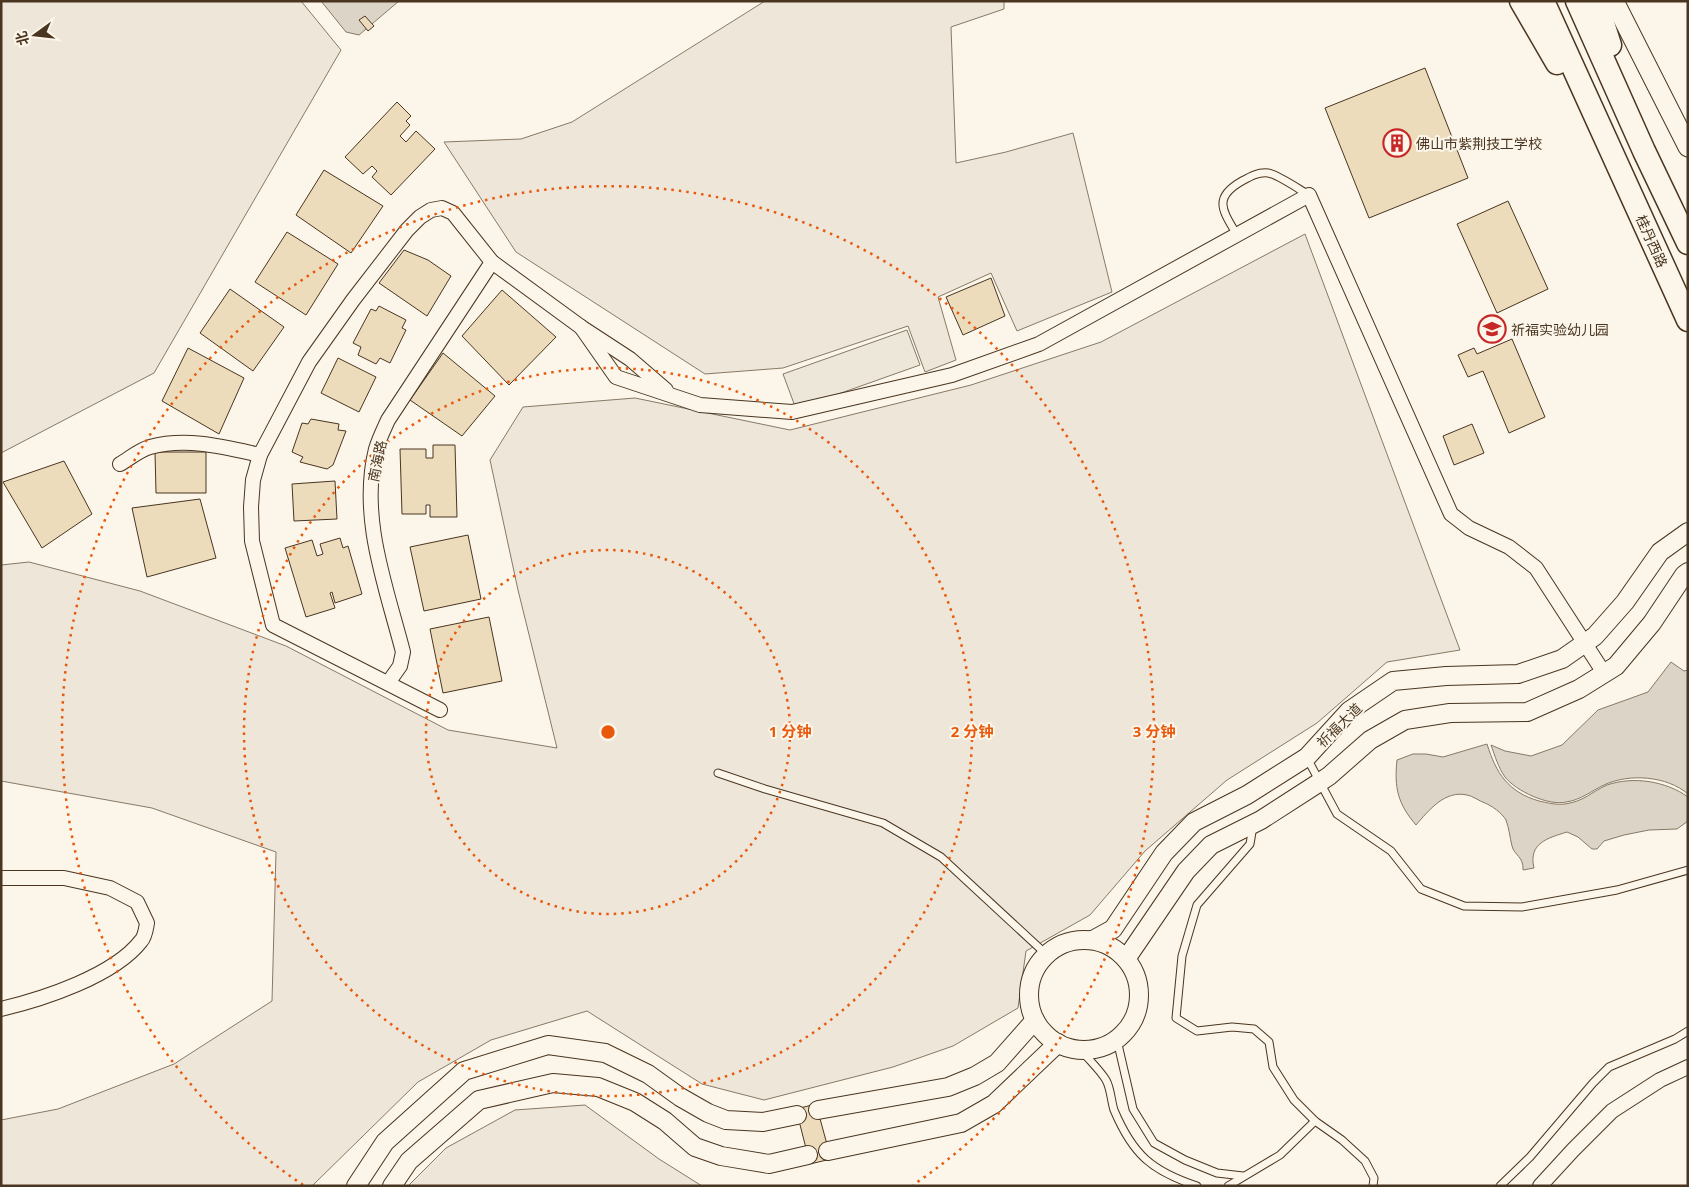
<svg xmlns="http://www.w3.org/2000/svg" width="1689" height="1187" font-family="'Noto Sans','Noto Sans SC',sans-serif">
<style>
.green{fill:#ede6d9;stroke:#887966}
.parking{fill:#ede7d9;stroke:#887966}
.water{fill:#dcd4c6;stroke:#887966}
.building{fill:#ecdcbc;stroke:#4a3520}
.lines{fill:none;stroke-linecap:round;stroke-linejoin:round}
.service-casing{stroke:#4a3520;stroke-width:9}
.minor-casing{stroke:#4a3520;stroke-width:16}
.tertiary-casing{stroke:#4a3520;stroke-width:20}
.secondary-casing{stroke:#4a3520;stroke-width:21}
.trunk-casing{stroke:#4a3520;stroke-width:25}
.service{stroke:#fbf6e9;stroke-width:7}
.minor{stroke:#fbf6e9;stroke-width:14}
.tertiary{stroke:#fbf6e9;stroke-width:18}
.secondary{stroke:#fbf6e9;stroke-width:19}
.trunk{stroke:#fbf6e9;stroke-width:22}
.ring{fill:none;stroke:#e8590c;stroke-width:2.5;stroke-dasharray:2.5 5}
.labels{text-anchor:middle;dominant-baseline:central;stroke-width:4;stroke-linejoin:round;paint-order:stroke}
.poi-label{font-size:14px;fill:#4a3520;stroke:#fbf6e9;text-anchor:start}
.street-label{font-size:14px;fill:#4a3520;stroke:#fbf6e9}
.centre{fill:#e8590c;stroke:#fbf6e9;stroke-width:2.5}
.ring-label{font-size:15px;text-anchor:middle;font-weight:bold;fill:#e8590c;stroke:#fbf6e9;stroke-width:4;stroke-linejoin:round;paint-order:stroke}
</style>
<rect width="100%" height="100%" fill="#fbf6e9"/>
<g class="green">
<path d="M1,1H301L341,50L154,373L1,453Z"/>
<path d="M765,1H1004V9L951,27L956,163L1006,152L1073,133L1112,292L1017,331L991,273L938,297L956,360L925,372L908,326L783,368L705,374L516,252L444,142L521,139L572,122Z"/>
<path d="M1305,234L1460,650L1387,662L1317,723L1227,780L1145,851L1090,915L1026,951L1018,1008L953,1046L893,1067L764,1100L702,1084L587,1011L491,1040L418,1082L312,1186H1V1120L58,1109L174,1064L272,1001L276,852L152,808L1,781V565L29,562L140,591L286,646L448,730L557,748L518,590L490,460L523,407L635,398L790,430L971,385L1101,342Z"/>
<path d="M585,1105L659,1159L702,1186H408L446,1148L515,1110Z"/>
</g>
<path class="parking" d="M907,330L920,365L796,409L783,374Z"/>
<g class="water">
<path d="M321,1H399L359,35L346,32Z"/>
<path d="M1671,662L1684,671L1688,670V794C1667,776 1629,773 1604,785C1591,791 1581,800 1566,802C1548,806 1516,791 1505,777C1498,767 1495,756 1491,745L1505,751L1531,756L1562,745L1598,710L1648,692Z"/>
<path d="M1487,744C1496,773 1508,792 1539,801C1548,803 1556,805 1565,804C1585,801 1591,792 1607,785C1633,776 1666,781 1688,797V821L1677,829L1649,830L1624,835L1604,841L1597,849H1592L1578,837L1567,832C1548,838 1528,843 1534,868L1523,870C1524,857 1514,855 1512,846C1510,838 1509,828 1506,820C1502,813 1492,806 1485,803C1479,801 1473,796 1467,795C1445,790 1429,810 1416,825C1398,804 1394,788 1397,760L1413,754H1426L1443,757Z"/>
</g>
<g class="building">
<path d="M365,16L374,26L368,31L359,20Z"/>
<path d="M1425,68L1468,178L1369,218L1325,108Z"/>
<path d="M397,102L411,116L406,121L410,125L400,136L406,142L416,131L435,149L391,195L372,177L377,171L372,166L363,174L345,157Z"/>
<path d="M324,170L383,206L351,253L296,215Z"/>
<path d="M1508,201L1548,289L1497,313L1457,224Z"/>
<path d="M287,232L338,264L306,315L255,282Z"/>
<path d="M404,250L428,260L451,276L427,316L379,283Z"/>
<path d="M991,278L1005,316L963,335L946,297Z"/>
<path d="M230,289L284,327L253,371L200,333Z"/>
<path d="M502,290L556,337L509,385L462,336Z"/>
<path d="M379,306L406,320L402,328L406,330L390,363L380,358L376,364L358,355L361,347L353,343L371,309L376,311Z"/>
<path d="M1512,339L1545,417L1509,433L1483,371L1468,377L1458,355L1474,348L1477,354Z"/>
<path d="M188,348L244,378L219,434L162,401Z"/>
<path d="M443,353L495,396L462,436L410,400Z"/>
<path d="M338,358L376,377L359,412L321,393Z"/>
<path d="M311,419L339,424L338,430L346,431L333,465L327,469L300,462L303,457L292,452L302,423L308,424Z"/>
<path d="M1472,424L1484,453L1454,465L1443,436Z"/>
<path d="M433,445H455L457,517H430V505H426V514H402L400,449H426V458H433Z"/>
<path d="M155,452H206V493H156Z"/>
<path d="M64,461L92,514L42,548L3,482Z"/>
<path d="M335,481L337,519L294,521L292,484Z"/>
<path d="M200,499L216,558L147,577L132,508Z"/>
<path d="M468,535L481,599L424,611L410,547Z"/>
<path d="M340,538L343,548L348,546L362,594L335,603L332,592L330,593L335,608L306,617L285,548L312,540L317,556L323,554L320,544Z"/>
<path d="M489,617L502,681L443,693L430,629Z"/>
<path d="M816,1104L831,1159L810,1164L796,1109Z"/>
</g>
<g class="lines">
<g class="service-casing">
<g id="service">
<path d="M1237,235C1223,211 1212,198 1242,181C1251,176 1258,172 1268,173C1277,174 1300,190 1309,195"/>
<path d="M1307,758L1337,814L1391,851L1421,889L1464,906L1522,907L1617,890L1688,870"/>
<path d="M718,773L765,789L883,823L941,857L1047,955"/>
<path d="M1253,826L1250,844L1197,905L1182,956L1176,1018L1197,1031L1232,1027L1254,1029L1269,1042L1273,1067L1294,1100L1315,1121L1342,1140L1365,1161L1374,1178L1373,1186"/>
<path d="M1117,1040L1133,1109L1154,1143L1185,1160L1217,1173L1243,1176"/>
<path d="M1081,1050C1089,1060 1100,1070 1106,1080C1111,1089 1111,1101 1114,1110C1133,1155 1152,1171 1197,1186"/>
<path d="M1228,1186L1280,1155L1315,1121"/>
<path d="M1500,1186L1530,1157L1593,1083L1609,1067L1675,1039L1688,1031"/>
</g>
</g>
<g class="minor-casing">
<g id="minor">
<path d="M581,327L616,377L700,405L792,412L952,375L1039,344L1309,195L1451,514L1469,528L1509,547L1536,568L1604,673"/>
<path d="M120,464C129,459 139,450 150,447C187,437 224,447 260,455"/>
<path d="M388,683L400,666L403,652C386,586 359,517 376,449C379,439 384,429 388,420L492,262"/>
<path d="M440,710L273,625L252,541L251,507L253,480L260,455L309,362L353,300L407,230L420,217L431,210L442,208L453,213L492,262L581,327L630,359L666,390"/>
<path d="M1,878H64L110,888L137,902L147,923C146,929 145,937 141,941C114,976 43,999 1,1009"/>
<path d="M1540,1186L1573,1150L1612,1111L1660,1080L1688,1067"/>
</g>
</g>
<g class="tertiary-casing">
<g id="tertiary">
<path d="M1093,940L1113,929L1164,853L1194,822L1247,795L1307,757L1349,711L1393,681L1446,676L1518,674L1562,659L1595,636L1625,602L1660,552L1688,532"/>
<circle cx="1084" cy="995" r="55"/>
<path d="M1126,959L1186,871L1211,845L1261,820L1320,782L1329,776L1370,740L1405,720L1450,713L1527,712L1579,689L1616,666L1652,623L1684,575L1688,572"/>
<path d="M818,1110L948,1087L975,1076L997,1063L1035,1020"/>
<path d="M828,1151L961,1123L994,1104L1058,1043"/>
<path d="M356,1186L385,1142L464,1071L548,1045L605,1053L648,1074L680,1097L708,1113L726,1120L763,1122L797,1115"/>
<path d="M392,1186L409,1161L479,1100L553,1083L598,1087L635,1102L665,1121L695,1147L721,1156L769,1164L808,1155"/>
</g>
</g>
<g class="secondary-casing">
<path id="secondary" d="M1614,1L1688,147"/>
</g>
<g class="trunk-casing">
<g id="trunk">
<path d="M1521,1L1557,63"/>
<path d="M1543,1L1688,320"/>
<path d="M1577,1L1644,151L1688,243"/>
<path d="M1596,1L1610,45"/>
</g>
</g>
<use href="#service" class="service"/>
<use href="#minor" class="minor"/>
<use href="#tertiary" class="tertiary"/>
<use href="#secondary" class="secondary"/>
<use href="#trunk" class="trunk"/>
</g>
<g class="ring">
<circle cx="608" cy="732" r="182"/>
<circle cx="608" cy="732" r="364"/>
<path d="M303 1185A546 546 0 1 1 913 1185"/>
</g>
<defs>
<g id="building-ring" transform="scale(1.4375)"><circle r="9.5" fill="#fbf6e9" stroke="#c62828" stroke-width="1.5"/><path d="M-4-6H4V6H1V3H-1V6H-4ZM-2.5-4.3h1.7v1.8h-1.7ZM.8-4.3h1.7v1.8H.8ZM-2.5-1h1.7V.8h-1.7ZM.8-1h1.7V.8H.8Z" fill="#c62828"/></g>
<g id="school-ring" transform="scale(1.4375)"><circle r="9.5" fill="#fbf6e9" stroke="#c62828" stroke-width="1.5"/><path d="M0-5L7-2L0 1L-7-2ZM-4 1L0 2.5L4 1V4Q0 6-4 4Z" fill="#c62828"/></g>
</defs>
<g fill-rule="evenodd">
<use href="#building-ring" x="1397" y="143"/>
<use href="#school-ring" x="1492" y="329"/>
</g>
<g class="labels">
<g class="poi-label">
<text x="1416" y="143">佛山市紫荆技工学校</text>
<text x="1511" y="329">祈福实验幼儿园</text>
</g>
<g class="street-label">
<text transform="translate(1652 241) rotate(66)">桂丹西路</text>
<text transform="translate(377 461) rotate(-78)">南海路</text>
<text transform="translate(1339 725) rotate(-44)">祈福大道</text>
</g>
</g>
<circle cx="608" cy="732" r="8" class="centre"/>
<g class="ring-label">
<text x="790" y="737">1 分钟</text>
<text x="972" y="737">2 分钟</text>
<text x="1154" y="737">3 分钟</text>
</g>
<rect width="1689" height="1187" fill="none" stroke="#4a3520" stroke-width="5"/>
<g transform="translate(35 35) rotate(255)" stroke="#fbf6e9" stroke-width="4" paint-order="stroke">
<path d="M0-4L9 19L0 12L-9 19Z" fill="#4a3520"/>
<text y="-8" font-size="14" font-weight="bold" text-anchor="middle" fill="#4a3520">北</text>
</g>
</svg>
